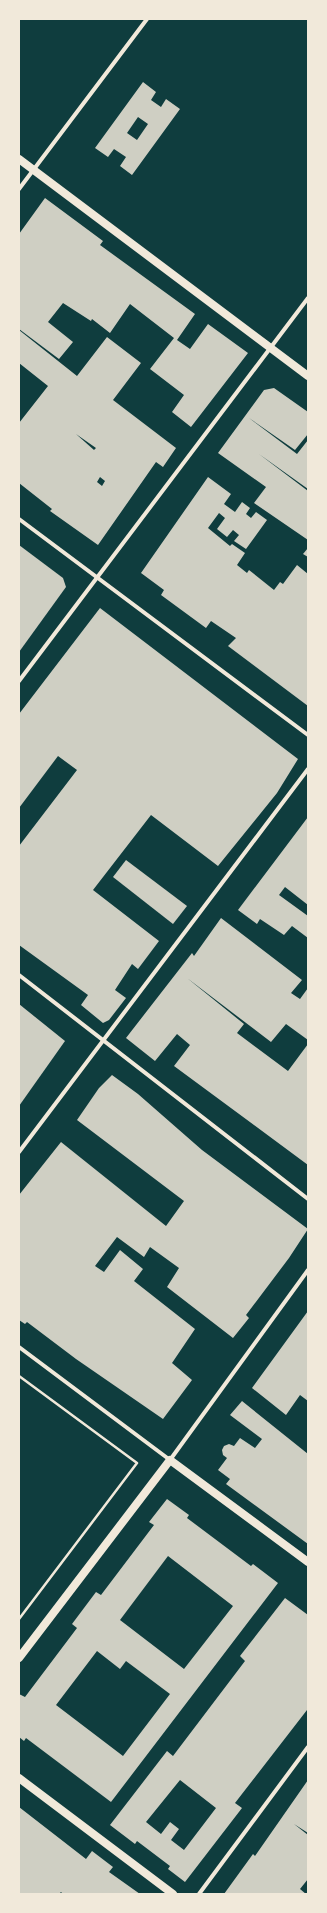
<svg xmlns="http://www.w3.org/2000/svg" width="327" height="1913" font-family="Roboto,sans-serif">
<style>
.building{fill:#cfcfc3;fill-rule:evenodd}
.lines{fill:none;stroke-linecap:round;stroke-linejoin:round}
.path{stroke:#f1e9da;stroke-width:2.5}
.minor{stroke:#f1e9da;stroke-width:4}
.secondary{stroke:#f1e9da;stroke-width:8}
</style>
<rect width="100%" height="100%" fill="#0f3d3e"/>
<g class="building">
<path d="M143,82L156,92L151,100L161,107L166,99L180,109L132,175L120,166L126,157L114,149L108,157L95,148ZM138,117L148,124L137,140L127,133Z"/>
<path d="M45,198L103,241L100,245L195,314L177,340L190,349L208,324L248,353L191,427L172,412L184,395L150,369L174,338L130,304L110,333L92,319L91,321L63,303L48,322L73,342L59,359L19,329V234Z"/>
<path d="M19,330L77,376L107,337L141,363L113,400L176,448L163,467L156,462L98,545L50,511L52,509L19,483V423L48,386L19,363ZM76,434L96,448L94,450ZM100,477L105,481L102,486L97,482Z"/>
<path d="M274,388L308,412V434L295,450L249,418L297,454L308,440V489L259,454L308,491V540L254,503L266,487L218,453L264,390Z"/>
<path d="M208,477L231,494L224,504L235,512L242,502L250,508L246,514L251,518L256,512L267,520L246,549L234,541L239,535L233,530L227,537L217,529L225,518L219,513L208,528L230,546L232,544L245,553L237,565L247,573L249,570L274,590L280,582L283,584L297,565L308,574V706L228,646L236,638L211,621L206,628L161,595L164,590L141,573Z"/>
<path d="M19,545L63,578L66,587L19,652Z"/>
<path d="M308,548V557L303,554Z"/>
<path d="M100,608L298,759L277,793L218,866L151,815L93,890L159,941L138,969L132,964L115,990L126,998L109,1020L103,1023L81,1005L88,995L19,945V846L77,770L58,756L19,808V714Z"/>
<path d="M308,817V905L285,887L279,895L308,916V938L292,926L284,935L260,919L257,924L238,910Z"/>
<path d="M126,860L187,906L173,924L113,877Z"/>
<path d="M221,918L302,980L291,993L300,999L308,988V1040L286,1024L271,1042L187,978L244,1024L237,1033L288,1071L308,1044V1165L174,1066L190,1045L177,1034L155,1061L126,1038L192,953L194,956Z"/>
<path d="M19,1004L65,1041L19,1106Z"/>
<path d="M112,1075L138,1094L202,1150L308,1229L289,1258L246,1315L249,1318L233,1338L167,1287L179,1268L150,1247L144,1257L117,1237L95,1266L104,1272L120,1250L143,1269L134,1281L195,1329L172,1363L192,1380L163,1419L76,1359L27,1322L25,1324L19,1320V1195L61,1142L166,1226L184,1201L77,1120L99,1088Z"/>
<path d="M308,1311V1401L300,1395L286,1415L252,1388Z"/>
<path d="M242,1401L308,1454V1544L226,1484L230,1479L218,1470L227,1458L223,1455L222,1450L224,1446L229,1444L234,1446L240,1438L255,1448L262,1439L230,1415Z"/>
<path d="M167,1499L189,1515L187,1518L251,1566L253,1564L278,1583L111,1802L26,1738L24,1741L19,1737V1694L25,1697L77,1628L72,1624L96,1592L101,1595L154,1525L149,1522ZM168,1556L233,1606L184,1669L120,1620ZM97,1651L120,1669L126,1661L170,1694L123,1756L56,1705Z"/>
<path d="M285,1598L308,1615V1710H307L235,1803L242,1808L185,1882L168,1869L170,1866L137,1841L135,1844L110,1825L167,1751L173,1756L245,1661L240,1656ZM180,1780L216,1808L184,1850L171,1840L179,1829L170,1822L161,1834L146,1822Z"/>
<path d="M308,1780V1833L294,1824L308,1835V1879L300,1889L306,1894H224L253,1854L255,1856Z"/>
<path d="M19,1807L86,1859L92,1851L113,1867L109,1872L140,1894H63L61,1892L59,1894H19Z"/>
</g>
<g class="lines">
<path class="path" d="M19,1376L137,1463L19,1619"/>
<g class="minor">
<path d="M19,189L147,19"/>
<path d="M19,519L308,735"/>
<path d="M19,681L308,298"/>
<path d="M19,975L308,1199"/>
<path d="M19,1152L308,769"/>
<path d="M19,1347L170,1460L308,1270"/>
<path d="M199,1894L308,1747"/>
</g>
<g class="secondary">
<path d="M19,159L308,376"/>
<path d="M19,1658L170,1460L308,1562"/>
<path d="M19,1778L173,1894"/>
</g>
</g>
<rect width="327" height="1913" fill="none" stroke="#f1e9da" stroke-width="40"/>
</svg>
